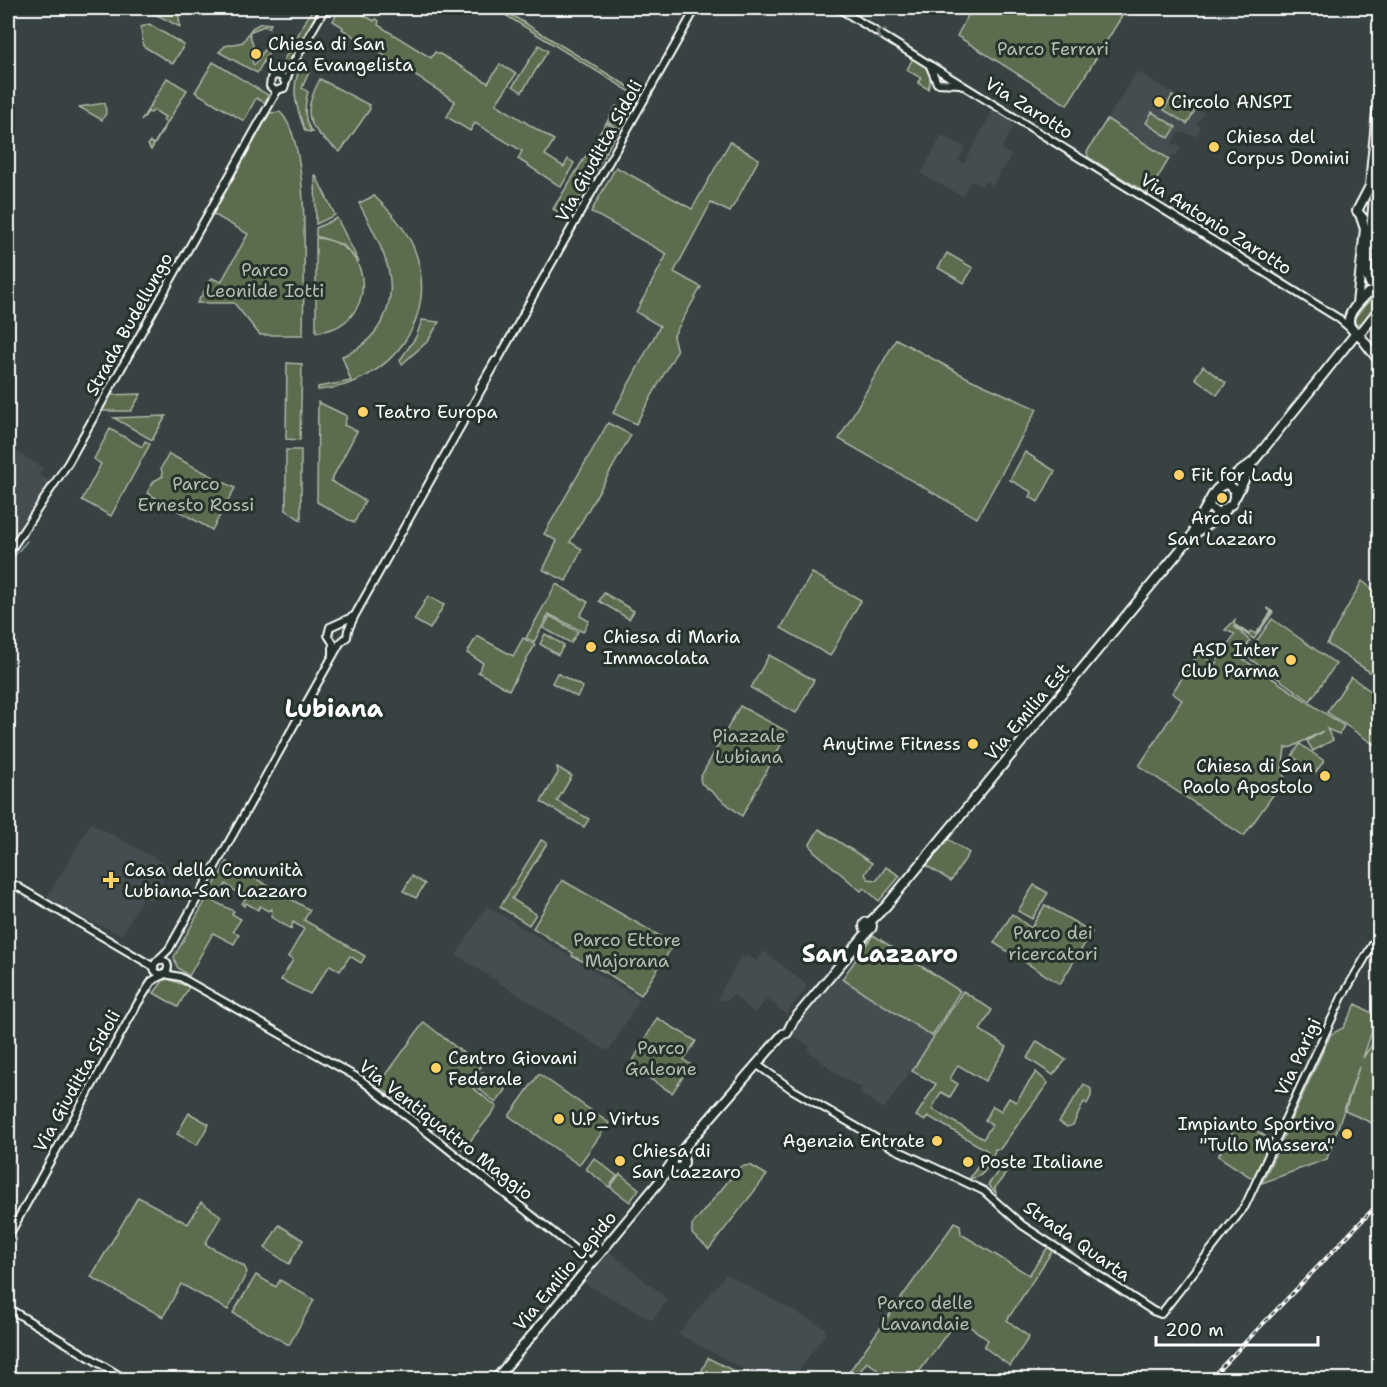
<svg xmlns="http://www.w3.org/2000/svg" width="1387" height="1387" font-family="'Shantell Sans',sans-serif">
<style>
.built{fill:#454d51}
.green{fill:#5b6c4f;stroke:#adb6a7;stroke-width:1.5}
.lines{fill:none;stroke-linecap:round;stroke-linejoin:round}
.stream{stroke:#92a7aa;stroke-width:1.5}
.tertiary-casing{stroke:#fff;stroke-width:10}
.secondary-casing{stroke:#fff;stroke-width:12}
.tertiary{stroke:#26332d;stroke-width:6}
.secondary{stroke:#26332d;stroke-width:8}
.rail-casing{stroke:#fff;stroke-width:4}
.rail{stroke:#26332d;stroke-width:1.5;stroke-dasharray:4.5;stroke-linecap:butt}
.oneway{stroke:#727a76}
.poi-dot{fill:#ffd166;stroke:#26332d;stroke-width:2}
.labels{text-anchor:middle;dominant-baseline:central;stroke-width:6;stroke-linejoin:round;paint-order:stroke}
.poi-label{font-size:18px;fill:#fff;stroke:#26332d;text-anchor:start}
.park-label{font-size:18px;fill:#b5bdb0;stroke:#26332d}
.street-label{font-size:18px;fill:#fff;stroke:#26332d}
.district-label{font-size:24px;font-weight:bold;fill:#fff;stroke:#26332d}
</style>
<rect width="100%" height="100%" fill="#384242"/>
<filter id="ink" filterUnits="userSpaceOnUse"><feTurbulence type="fractalNoise" baseFrequency=".0167" numOctaves="2"/><feDisplacementMap in="SourceGraphic" scale="12" xChannelSelector="R" yChannelSelector="G"/><feConvolveMatrix kernelMatrix="1 2 1 2 8 2 1 2 1" color-interpolation-filters="sRGB"/></filter>
<g filter="url(#ink)">
<g class="built">
<path d="M1137,71L1204,113L1197,124L1201,127L1197,136L1179,132L1172,143L1181,148L1176,156L1172,155L1148,194L1088,157L1087,152Z"/>
<path d="M993,110L1012,121L1011,124L1014,126L1001,149L1011,155L1003,170H1000L993,186L986,181L982,186L970,181L962,196L921,174L942,135L966,147L958,160L964,163Z"/>
<path d="M8,446L43,468L39,475L51,482L15,533L8,529Z"/>
<path d="M91,823L171,867L152,901L143,897L122,935L76,915L46,899Z"/>
<path d="M487,906L640,999L608,1052L456,955Z"/>
<path d="M764,951L808,986L786,1014L767,999L755,1013L733,995L727,1001L717,999L741,956L745,958L747,956L756,961Z"/>
<path d="M837,977L934,1037L884,1109L859,1093L862,1088L836,1074L808,1050L810,1046L792,1036L795,1028Z"/>
<path d="M610,1252L668,1300L652,1320L584,1283Z"/>
<path d="M726,1274L825,1328V1334L793,1379H763L678,1334Z"/>
</g>
<g class="green">
<path d="M152,8H178L180,27L155,14Z"/>
<path d="M313,8H320L287,66L282,63Z"/>
<path d="M340,8H360L364,10L362,14L374,21L376,19L379,21L378,25L431,58L435,52L440,54L488,83L500,64L516,74L496,104L554,140L545,155L564,167L568,159L574,163L561,187L518,159L522,151L475,123L470,131L447,117L455,101L342,29L343,27L333,21Z"/>
<path d="M494,8H500L639,93L637,96Z"/>
<path d="M972,8H1127L1067,105L957,36Z"/>
<path d="M261,23L271,24L269,28L264,26L249,32L254,49L250,52L253,64L255,65L267,45L270,50L257,73L219,52L225,46L243,42L252,28Z"/>
<path d="M149,24L184,45L173,64L143,46L141,27Z"/>
<path d="M539,45L548,51L522,92L513,86Z"/>
<path d="M913,58C928,67 934,71 928,89L918,83L921,78L907,70Z"/>
<path d="M213,62L268,95L265,103L256,98L244,121L195,92Z"/>
<path d="M301,66L309,72L302,88L308,92C304,106 303,120 312,132L305,131C297,108 289,89 301,66Z"/>
<path d="M167,78L187,90L151,150L148,145L150,142L154,144L166,123L163,120L165,117L154,110L151,113L148,112L141,121Z"/>
<path d="M320,79L369,105L370,109L340,152C308,127 300,117 320,79Z"/>
<path d="M1172,96L1195,110L1187,124L1164,110Z"/>
<path d="M105,103L106,113L102,120L79,107Z"/>
<path d="M616,106L628,113L619,129L607,122Z"/>
<path d="M280,112C313,143 303,289 303,335H260L234,303H197L212,278L221,282L248,234L213,214L270,113Z"/>
<path d="M1152,112L1176,127L1169,138L1146,123Z"/>
<path d="M1107,119L1169,159L1148,194L1088,157L1087,152Z"/>
<path d="M606,123L618,131L568,218L553,209Z"/>
<path d="M730,142L759,159L730,212L711,203L674,272L701,287L673,337L677,351L636,424L613,413L660,326L636,312L667,254L591,212L616,167L692,209Z"/>
<path d="M315,174L335,215L316,224Z"/>
<path d="M374,196C390,211 404,226 413,246C443,317 390,385 318,390V387L351,381L342,356C357,351 369,341 378,328C407,285 379,243 359,203Z"/>
<path d="M337,218L359,262L343,245L316,236V228Z"/>
<path d="M316,238C378,242 378,328 316,332Z"/>
<path d="M947,253L973,268L964,283L938,268Z"/>
<path d="M1374,295L1379,298V302L1361,324L1356,325L1354,318Z"/>
<path d="M422,320L439,322L428,341L402,364L400,360L416,337Z"/>
<path d="M896,339L970,379L1037,409L977,518L839,439Z"/>
<path d="M287,363L302,364L300,440L286,439Z"/>
<path d="M1203,366L1226,383L1217,395L1195,378Z"/>
<path d="M141,394L131,411H99L107,395Z"/>
<path d="M318,402L347,416L344,425L357,431L331,481L365,501L354,523L317,502Z"/>
<path d="M166,416L152,440L114,418Z"/>
<path d="M608,423L631,435L570,542L582,549L566,581L543,570L557,541L544,534Z"/>
<path d="M110,429L142,447L145,441L150,444L111,516L82,500L101,464L94,459Z"/>
<path d="M286,450H301V520L286,510Z"/>
<path d="M1025,452L1055,471L1038,502L1030,497L1032,492L1010,480Z"/>
<path d="M169,454L235,488L212,530L147,493L154,481L163,476L161,468Z"/>
<path d="M812,573L861,600L830,656L781,628Z"/>
<path d="M1362,581L1374,590L1379,584V678L1327,644Z"/>
<path d="M556,584L588,602L580,616L589,621L583,632L549,614L534,642L526,638Z"/>
<path d="M604,593L634,611L629,619L599,601Z"/>
<path d="M428,596L444,605L430,629L414,620Z"/>
<path d="M1267,608L1273,612L1254,639L1234,626L1250,641L1240,657L1344,726L1339,734L1327,729L1333,740L1313,751L1307,741L1323,731L1292,747L1285,748L1282,772L1285,778L1244,836L1139,766L1182,700L1172,693L1199,653L1215,664L1235,634L1225,630L1235,620L1234,624L1249,634L1251,631L1256,634L1271,612Z"/>
<path d="M550,616L578,632L571,643L543,628Z"/>
<path d="M1272,619L1336,664L1310,701L1246,656Z"/>
<path d="M545,634L564,645L558,655L540,644Z"/>
<path d="M477,636L513,656L523,638L535,645L509,690L478,672L483,663L467,653Z"/>
<path d="M769,655L814,680L796,713L751,688Z"/>
<path d="M557,673L583,687L577,697L552,683Z"/>
<path d="M1351,677L1379,697V740L1376,746L1327,712Z"/>
<path d="M740,706L788,732L742,816L701,783L700,778Z"/>
<path d="M1300,744L1324,761L1315,773L1292,756Z"/>
<path d="M557,767L572,776L557,801L589,819L584,827L541,802L558,773Z"/>
<path d="M819,829L872,863L865,874L868,879L877,880L886,867L900,876L879,901L864,888L861,891L813,850L810,844Z"/>
<path d="M948,839L969,853L951,881L927,866Z"/>
<path d="M541,840L547,843L512,899L536,914L529,925L500,907Z"/>
<path d="M227,862L310,910L304,920L365,956L361,963L350,956L340,971L330,965L310,994L281,980L293,960L288,957L304,929L293,922L291,929L271,917L272,909L268,911L260,906L258,910L246,903L244,906L242,904L245,899L226,884L215,902L234,911L232,914L241,919L233,931L239,935L234,944L213,933L189,976L177,967L174,957Z"/>
<path d="M412,876L425,884L416,898L403,891Z"/>
<path d="M562,880L674,944L641,995L607,973L572,956L573,953L533,928Z"/>
<path d="M1034,885L1048,893L1032,919L1018,911Z"/>
<path d="M1045,905L1092,932L1060,984L994,943L1012,914L1031,928Z"/>
<path d="M873,935L960,991L932,1036L842,979Z"/>
<path d="M168,979L189,987L178,1007L154,993L163,981Z"/>
<path d="M963,991L992,1010L980,1030L1007,1047L985,1081L958,1065L950,1079L958,1084L950,1097L941,1092L932,1109L983,1139L992,1125L985,1120L993,1106L1001,1111L1009,1098L1016,1102L1036,1072L1048,1083L1000,1149H995C993,1159 984,1180 970,1178L988,1151L928,1116L925,1121L916,1116L936,1084L912,1071Z"/>
<path d="M1356,1004L1377,1016L1363,1058L1379,1033V1126L1345,1111L1359,1067L1327,1159L1262,1183L1331,1034L1343,1028Z"/>
<path d="M657,1018L696,1041L684,1060L691,1065L672,1093L630,1066Z"/>
<path d="M424,1022L481,1067L468,1084L497,1107L463,1150L378,1086Z"/>
<path d="M1037,1041L1066,1060L1053,1075L1027,1058Z"/>
<path d="M483,1072L506,1090L496,1103L473,1084Z"/>
<path d="M539,1074L609,1123L579,1165L509,1116Z"/>
<path d="M1084,1084L1091,1089V1096L1087,1104L1084,1102L1073,1125L1067,1127L1059,1122Z"/>
<path d="M189,1113L209,1124L197,1145L177,1134Z"/>
<path d="M1240,1120L1271,1140L1253,1179L1218,1156Z"/>
<path d="M594,1158L617,1176L609,1187L586,1169Z"/>
<path d="M1008,1158L1014,1162L995,1188L996,1193L988,1185Z"/>
<path d="M750,1165L767,1175L709,1249L692,1234V1225L740,1167Z"/>
<path d="M620,1174L639,1189L630,1202L610,1187Z"/>
<path d="M138,1197L188,1224L201,1202L221,1216L205,1244L244,1266L247,1272L228,1310L181,1284L163,1317L91,1277Z"/>
<path d="M955,1222L960,1225L961,1234L1029,1275L1048,1247L1053,1250L1007,1320L1029,1337L1010,1366L984,1347L988,1340L958,1318L914,1379H892L881,1372L875,1379H870L877,1369L867,1362L854,1379H844Z"/>
<path d="M279,1225L303,1240L289,1264L265,1248Z"/>
<path d="M256,1275L276,1287L280,1280L314,1300L289,1345L233,1313Z"/>
<path d="M708,1358L732,1370L727,1379H702L705,1375L701,1372Z"/>
</g>
<g class="lines">
<path class="stream" d="M8,563L27,541"/>
<g class="tertiary-casing">
<g id="tertiary">
<path d="M838,8L1338,318L1351,329"/>
<path d="M930,66L937,83L960,84"/>
<path d="M285,82L282,77L276,75L271,78L270,86L275,91L284,88L290,69L325,8"/>
<path d="M524,312L696,8"/>
<path d="M480,387L495,361"/>
<path d="M8,554L68,463L277,91"/>
<path d="M333,653V643L328,635L330,627L354,616"/>
<path d="M8,881L154,967"/>
<circle cx="161" cy="967" r="7"/>
<path d="M157,961L169,949L340,643L347,637L348,630L355,615L527,308"/>
<path d="M165,974L180,977L360,1079L592,1263"/>
<path d="M756,1064L793,1090L893,1148L984,1191L1022,1225L1153,1311L1161,1314L1245,1206L1342,997L1380,932"/>
<path d="M8,1237L138,1003L152,981L163,975"/>
<path d="M8,1308L127,1380"/>
</g>
</g>
<g class="secondary-casing">
<g id="secondary">
<path d="M1372,163L1380,81"/>
<path d="M1380,180L1374,197L1367,277L1371,285L1380,291"/>
<path d="M1363,218L1357,211L1370,186L1372,163L1380,158"/>
<path d="M1378,292L1368,293C1358,303 1339,320 1355,332L1362,331L1380,308"/>
<path d="M1357,304L1365,229L1361,217"/>
<path d="M1222,485L1253,462L1357,332L1380,362"/>
<path d="M1236,496L1251,466"/>
<path d="M1192,536C1196,523 1205,510 1211,498C1215,490 1219,485 1228,484L1236,491L1232,504L1218,513L1209,507L1211,498"/>
<circle cx="868" cy="926" r="4"/>
<path d="M870,922L886,906L1191,537L1226,510"/>
<path d="M677,1156L783,1034L787,1033L793,1021L869,930"/>
<circle cx="678" cy="1162" r="6"/>
<path d="M495,1380L659,1182L673,1161"/>
</g>
</g>
<use href="#tertiary" class="tertiary"/>
<use href="#secondary" class="secondary"/>
<g class="rail-casing">
<path id="rail" d="M1209,1380L1380,1202"/>
</g>
<use href="#rail" class="rail"/>
</g>
<defs><path id="oneway-chevron" d="M-2-3.5L2.5 0L-2 3.5" fill="none" stroke-width="1.6" stroke-linecap="round" stroke-linejoin="round" transform="scale(1.5)"/></defs>
<use class="oneway" href="#oneway-chevron" transform="translate(880 33) rotate(-148)"/>
</g>
<g class="poi-dot">
<circle cx="256" cy="54" r="6"/>
<circle cx="1159" cy="102" r="6"/>
<circle cx="1214" cy="147" r="6"/>
<circle cx="363" cy="412" r="6"/>
<circle cx="1179" cy="475" r="6"/>
<circle cx="1222" cy="498" r="6"/>
<circle cx="591" cy="647" r="6"/>
<circle cx="1291" cy="660" r="6"/>
<circle cx="973" cy="744" r="6"/>
<circle cx="1325" cy="776" r="6"/>
<path d="M108 871h6v6h6v6h-6v6h-6v-6h-6v-6h6z"/>
<circle cx="436" cy="1068" r="6"/>
<circle cx="559" cy="1119" r="6"/>
<circle cx="1347" cy="1134" r="6"/>
<circle cx="937" cy="1141" r="6"/>
<circle cx="620" cy="1161" r="6"/>
<circle cx="968" cy="1162" r="6"/>
</g>
<g class="labels">
<g class="poi-label">
<text x="268" y="44">Chiesa di San<tspan x="268" dy="21">Luca Evangelista</tspan></text>
<text x="1171" y="102">Circolo ANSPI</text>
<text x="1226" y="137">Chiesa del<tspan x="1226" dy="21">Corpus Domini</tspan></text>
<text x="375" y="412">Teatro Europa</text>
<text x="1191" y="475">Fit for Lady</text>
<text x="1222" y="518" text-anchor="middle">Arco di<tspan x="1222" dy="21">San Lazzaro</tspan></text>
<text x="603" y="637">Chiesa di Maria<tspan x="603" dy="21">Immacolata</tspan></text>
<text x="1279" y="650" text-anchor="end">ASD Inter<tspan x="1279" dy="21">Club Parma</tspan></text>
<text x="961" y="744" text-anchor="end">Anytime Fitness</text>
<text x="1313" y="766" text-anchor="end">Chiesa di San<tspan x="1313" dy="21">Paolo Apostolo</tspan></text>
<text x="124" y="870">Casa della Comunità<tspan x="124" dy="21">Lubiana-San Lazzaro</tspan></text>
<text x="448" y="1058">Centro Giovani<tspan x="448" dy="21">Federale</tspan></text>
<text x="571" y="1119">U.P_Virtus</text>
<text x="1335" y="1124" text-anchor="end">Impianto Sportivo<tspan x="1335" dy="21">"Tullo Massera"</tspan></text>
<text x="925" y="1141" text-anchor="end">Agenzia Entrate</text>
<text x="632" y="1151">Chiesa di<tspan x="632" dy="21">San Lazzaro</tspan></text>
<text x="980" y="1162">Poste Italiane</text>
</g>
<g class="park-label">
<text x="1053" y="49">Parco Ferrari</text>
<text x="265" y="270">Parco<tspan x="265" dy="21">Leonilde Iotti</tspan></text>
<text x="196" y="484">Parco<tspan x="196" dy="21">Ernesto Rossi</tspan></text>
<text x="749" y="736">Piazzale<tspan x="749" dy="21">Lubiana</tspan></text>
<text x="1053" y="933">Parco dei<tspan x="1053" dy="21">ricercatori</tspan></text>
<text x="627" y="940">Parco Ettore<tspan x="627" dy="21">Majorana</tspan></text>
<text x="661" y="1048">Parco<tspan x="661" dy="21">Galeone</tspan></text>
<text x="925" y="1303">Parco delle<tspan x="925" dy="21">Lavandaie</tspan></text>
</g>
<g class="street-label">
<text transform="translate(1029 108) rotate(32)">Via Zarotto</text>
<text transform="translate(599 151) rotate(-61)">Via Giuditta Sidoli</text>
<text transform="translate(1216 224) rotate(32)">Via Antonio Zarotto</text>
<text transform="translate(129 324) rotate(-61)">Strada Budellungo</text>
<text transform="translate(1027 712) rotate(-50)">Via Emilia Est</text>
<text transform="translate(1298 1057) rotate(-65)">Via Parigi</text>
<text transform="translate(77 1081) rotate(-61)">Via Giuditta Sidoli</text>
<text transform="translate(446 1130) rotate(38)">Via Ventiquattro Maggio</text>
<text transform="translate(1077 1241) rotate(35)">Strada Quarta</text>
<text transform="translate(565 1271) rotate(-50)">Via Emilio Lepido</text>
</g>
<g class="district-label">
<text x="334" y="709">Lubiana</text>
<text x="880" y="954">San Lazzaro</text>
</g>
</g>
<rect width="1387" height="1387" fill="none" stroke="#26332d" stroke-width="30"/>
<rect x="15" y="15" width="1357" height="1357" fill="none" stroke="#fff" stroke-width="2" filter="url(#ink)"/>
<path d="M1156 1336v9h162v-9" fill="none" stroke="#ffffff" stroke-width="3"/>
<text x="1165" y="1336" font-size="18" fill="#ffffff" stroke="#26332d" stroke-width="4.5" paint-order="stroke">200 m</text>
</svg>
